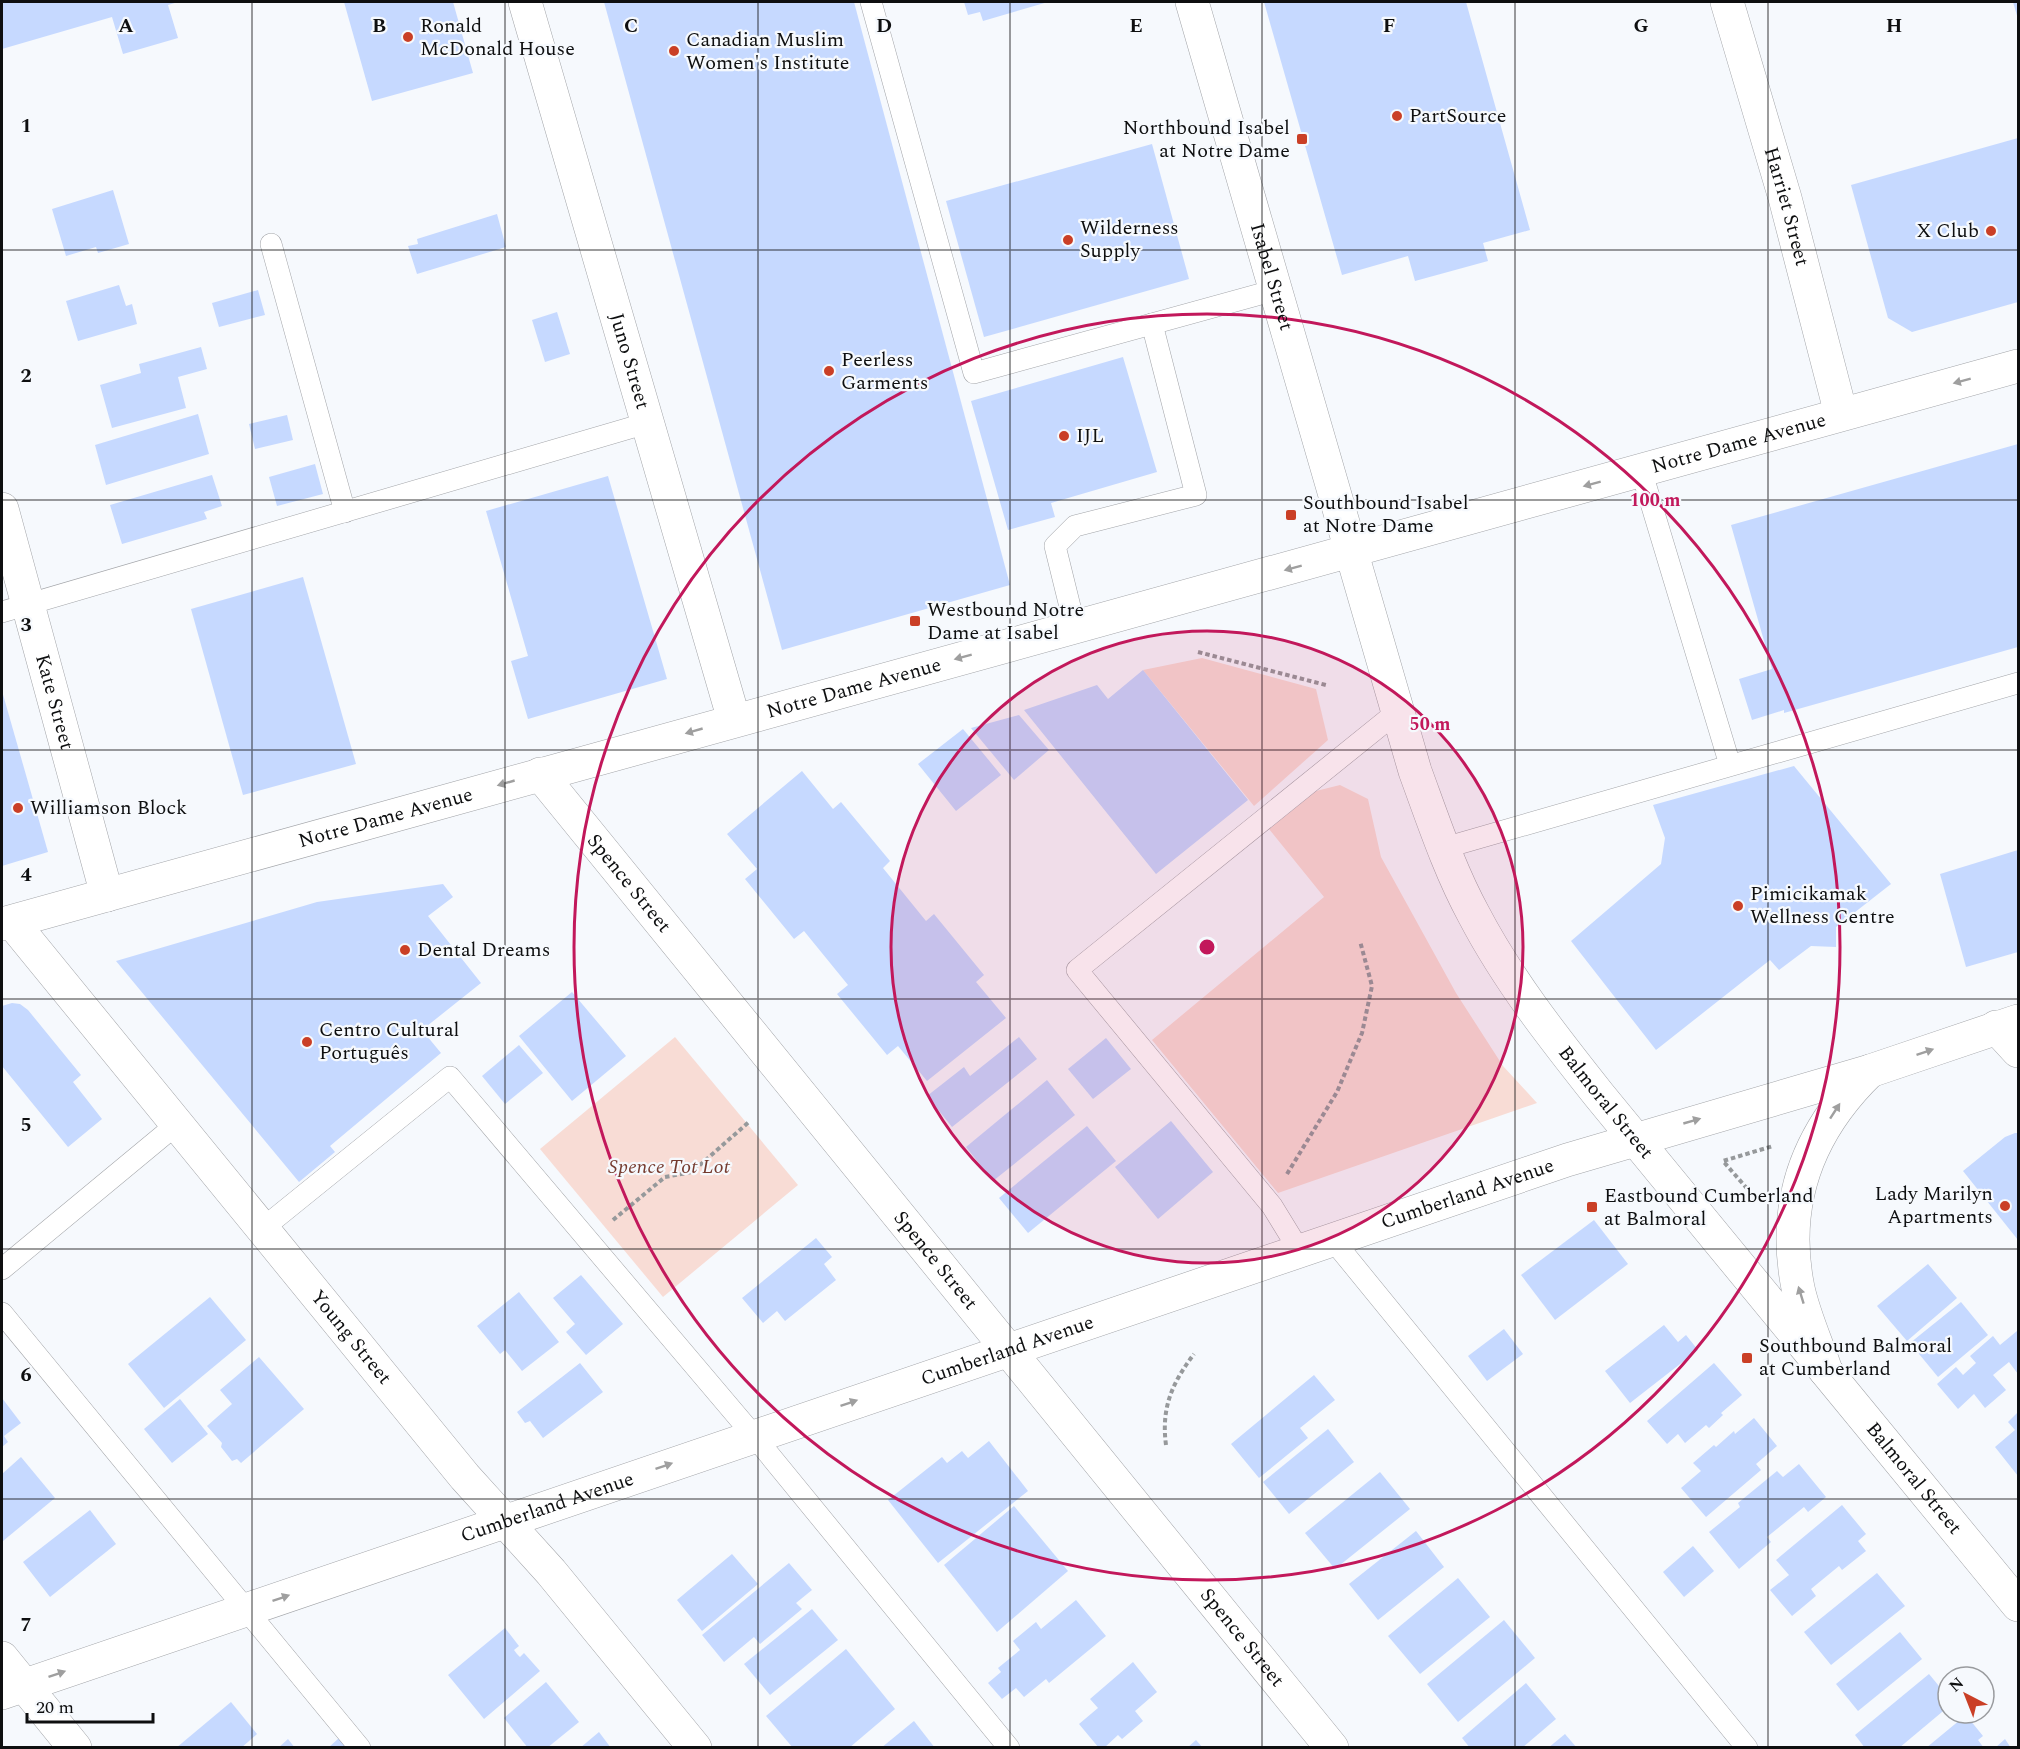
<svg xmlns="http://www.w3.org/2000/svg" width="2020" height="1749" font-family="Spectral,serif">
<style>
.green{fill:#f8dcd5}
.building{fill:#c6d9ff}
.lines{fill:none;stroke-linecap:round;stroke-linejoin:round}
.service-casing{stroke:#a3a5a9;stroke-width:22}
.minor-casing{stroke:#a3a5a9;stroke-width:34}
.tertiary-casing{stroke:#a3a5a9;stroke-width:34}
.secondary-casing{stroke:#a3a5a9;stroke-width:34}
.primary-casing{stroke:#a3a5a9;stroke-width:34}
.path{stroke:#96999b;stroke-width:4;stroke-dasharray:4.5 3;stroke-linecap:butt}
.service{stroke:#fff;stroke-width:21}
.minor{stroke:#fff;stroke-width:33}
.tertiary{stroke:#fff;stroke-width:33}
.secondary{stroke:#fff;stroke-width:33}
.primary{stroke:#fff;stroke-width:33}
.oneway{fill:#9f9f9f}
.grid{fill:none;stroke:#0e0f10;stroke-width:1.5;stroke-opacity:0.55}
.ring{fill:none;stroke:#c2185b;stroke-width:3}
.poi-dot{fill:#ca3f26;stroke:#f6f9fd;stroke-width:2}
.labels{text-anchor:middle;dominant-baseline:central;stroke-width:4.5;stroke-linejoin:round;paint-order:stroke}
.poi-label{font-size:20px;fill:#0e0f10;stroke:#f6f9fd;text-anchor:start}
.street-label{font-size:20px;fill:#0e0f10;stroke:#f6f9fd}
.park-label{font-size:20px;font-style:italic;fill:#753a2e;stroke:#f6f9fd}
.grid-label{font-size:20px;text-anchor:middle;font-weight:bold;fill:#0e0f10;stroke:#f6f9fd;stroke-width:4.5;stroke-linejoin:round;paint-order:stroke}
.centre{fill:#c2185b;stroke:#f6f9fd;stroke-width:3}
.ring-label{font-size:18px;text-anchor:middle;font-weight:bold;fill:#c2185b;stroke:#f6f9fd;stroke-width:4.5;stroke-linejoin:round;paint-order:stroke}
</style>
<rect width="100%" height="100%" fill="#f6f9fd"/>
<g class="green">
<path d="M1202,658L1316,689L1328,740L1254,806L1143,670Z"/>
<path d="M1340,785L1368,799L1381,857L1456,993L1503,1066L1537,1103L1278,1193L1152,1040L1324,897L1269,829L1316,791Z"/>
<path d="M675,1037L798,1185L663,1297L540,1149Z"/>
</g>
<g class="building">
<path d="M2,2H178L168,5L178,38L123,54L112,17L2,49Z"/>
<path d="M344,2H453L473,73L372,101Z"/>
<path d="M604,2H854L1010,585L782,650Z"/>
<path d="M964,2H1048L983,21L980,12L968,15Z"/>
<path d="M1264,2H1466L1530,230L1483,243L1488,261L1415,281L1408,256L1342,275Z"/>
<path d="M2013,2H2018V19Z"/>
<path d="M2018,138V302L1912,332L1888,318L1851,185Z"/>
<path d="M1152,144L1189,279L984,337L946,201Z"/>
<path d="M113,190L129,244L98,253L96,247L66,256L52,209Z"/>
<path d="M497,214L506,247L417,274L408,246L418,244L417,239Z"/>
<path d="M119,285L126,306L132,304L137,324L78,341L66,301Z"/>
<path d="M258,290L265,315L219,327L212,303Z"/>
<path d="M557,312L570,354L545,362L532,320Z"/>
<path d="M201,347L207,369L178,377L186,408L112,428L100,385L141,373L139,364Z"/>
<path d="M1123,357L1157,472L1051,503L1055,517L1008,530L971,401Z"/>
<path d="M198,414L209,454L106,485L95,445Z"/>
<path d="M287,415L293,440L255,449L249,424Z"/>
<path d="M2018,444V647L1784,713V710L1752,720L1739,679L1772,669L1731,525Z"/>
<path d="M315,464L323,494L277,506L269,477Z"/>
<path d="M212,475L222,506L204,512L207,519L122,544L110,505Z"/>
<path d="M608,476L667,679L528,719L511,661L528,656L486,511Z"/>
<path d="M303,577L356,764L243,795L191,609Z"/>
<path d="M1143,670L1248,800L1156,874L1024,710L1097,685L1108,699Z"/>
<path d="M2,691L48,852L2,866Z"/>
<path d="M1019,715L1049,750L1014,780L971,728Z"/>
<path d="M963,729L1001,775L956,811L918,764Z"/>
<path d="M1794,766L1891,884L1836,927V947L1811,946L1779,970L1770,960L1656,1050L1571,941L1661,864L1665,838L1653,805Z"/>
<path d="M802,771L833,809L841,802L890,861L883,868L926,921L934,914L984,975L976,982L1006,1018L927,1081L898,1046L887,1055L837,994L848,985L804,931L794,939L745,879L757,869L727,834Z"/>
<path d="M2018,850V952L1966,967L1940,874Z"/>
<path d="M443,884L453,897L428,916L481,983L422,1030L441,1053L330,1146L335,1152L299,1182L116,961L317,902Z"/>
<path d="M572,992L626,1056L572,1101L519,1036Z"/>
<path d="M12,1003L20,1004L28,1010L81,1075L73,1082L102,1119L68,1147L2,1066V1006Z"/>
<path d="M1019,1037L1037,1059L952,1127L927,1096L964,1067L970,1076Z"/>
<path d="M1106,1038L1131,1069L1093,1099L1068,1069Z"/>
<path d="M519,1045L543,1073L505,1104L482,1076Z"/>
<path d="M1047,1080L1075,1115L993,1181L966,1147Z"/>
<path d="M1171,1121L1213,1172L1158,1219L1115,1167Z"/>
<path d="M1087,1126L1116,1161L1028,1233L999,1198Z"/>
<path d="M2015,1133H2018V1240L1963,1171L2005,1137Z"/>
<path d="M1594,1220L1628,1264L1555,1320L1521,1275Z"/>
<path d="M816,1238L832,1257L824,1264L836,1280L785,1321L777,1311L763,1323L742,1298Z"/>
<path d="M1928,1264L1957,1298L1907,1341L1877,1306Z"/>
<path d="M581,1275L623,1324L586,1355L566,1332L575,1324L553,1298Z"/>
<path d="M519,1292L559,1342L522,1371L505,1350L500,1354L477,1326Z"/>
<path d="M210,1297L246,1340L164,1408L128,1364Z"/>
<path d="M1961,1302L1988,1335L1938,1377L1910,1343Z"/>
<path d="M1664,1325L1678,1342L1686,1335L1698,1350L1630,1403L1605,1371Z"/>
<path d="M1504,1329L1523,1354L1487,1381L1468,1356Z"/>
<path d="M2017,1331L2018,1374L2009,1362L1993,1375L2006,1390L1985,1408L1974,1394L1958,1409L1937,1384L1956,1367L1963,1375L1976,1363L1970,1356L1993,1336L2000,1345Z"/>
<path d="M259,1357L304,1409L241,1463L237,1459L232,1461L221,1447L222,1443L207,1426L232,1404L220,1390Z"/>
<path d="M580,1363L603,1392L543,1438L530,1421L525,1423L517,1412Z"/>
<path d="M1714,1363L1742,1395L1721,1413L1723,1415L1709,1428L1706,1425L1685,1443L1678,1434L1667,1444L1647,1421Z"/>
<path d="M1314,1375L1335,1400L1300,1428L1308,1438L1259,1478L1231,1444Z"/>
<path d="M2,1398L21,1423L4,1436L8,1442L2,1447Z"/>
<path d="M180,1399L208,1434L172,1463L144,1429Z"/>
<path d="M2018,1412V1476L1995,1447L2015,1430L2008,1422Z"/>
<path d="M1754,1418L1777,1446L1756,1464L1761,1470L1706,1517L1681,1488L1701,1471L1693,1463L1714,1445L1716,1447L1734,1431L1735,1434Z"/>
<path d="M1328,1429L1354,1462L1289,1514L1263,1482Z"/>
<path d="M989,1441L1028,1491L938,1563L888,1500L942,1457L947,1463L962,1451L968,1458Z"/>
<path d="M21,1457L55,1498L3,1541L2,1474Z"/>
<path d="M1799,1464L1826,1497L1808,1512L1804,1507L1767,1537L1771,1542L1739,1569L1709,1532L1740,1507L1738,1503L1777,1471L1783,1477Z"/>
<path d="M1380,1472L1410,1509L1335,1569L1305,1533Z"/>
<path d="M1842,1505L1866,1534L1858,1541L1866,1551L1842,1570L1839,1566L1811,1589L1816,1596L1792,1616L1770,1590L1789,1575L1776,1560Z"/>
<path d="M1014,1506L1068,1571L997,1632L944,1565Z"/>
<path d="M90,1510L116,1544L50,1597L23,1562Z"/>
<path d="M1416,1531L1444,1567L1378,1620L1349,1584Z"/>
<path d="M1693,1546L1714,1571L1684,1597L1663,1572Z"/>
<path d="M732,1554L758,1584L702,1631L677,1600Z"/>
<path d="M789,1563L812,1590L796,1603L802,1609L760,1644L754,1637L724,1662L702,1635Z"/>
<path d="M1877,1573L1905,1606L1831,1665L1804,1632Z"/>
<path d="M1458,1578L1490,1617L1420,1674L1388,1636Z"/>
<path d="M1076,1600L1106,1636L1049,1683L1046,1679L1024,1697L1016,1688L1002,1699L988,1683L1001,1672L998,1668L1020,1650L1013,1641L1036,1622L1041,1629Z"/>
<path d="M812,1609L838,1640L770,1695L744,1664Z"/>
<path d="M1504,1620L1535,1658L1458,1722L1427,1684Z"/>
<path d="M505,1628L519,1646L514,1650L517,1654L520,1657L524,1653L540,1671L484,1719L448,1675Z"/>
<path d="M1900,1632L1922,1659L1858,1711L1836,1684Z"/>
<path d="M846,1649L895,1709L849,1748H793L766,1716Z"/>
<path d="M1133,1662L1157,1692L1135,1711L1143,1721L1122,1739L1118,1735L1104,1748H1099L1079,1724L1098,1708L1090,1699Z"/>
<path d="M1929,1674L1948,1697V1707L1899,1748H1865L1855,1735Z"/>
<path d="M546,1682L579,1722L547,1748H528L504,1718Z"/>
<path d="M1526,1683L1556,1719L1522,1748H1470L1462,1738Z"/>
<path d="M231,1702L257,1734L241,1748H176Z"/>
<path d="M1966,1715L1983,1736L1978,1740L1984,1748H1926Z"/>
<path d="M914,1721L935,1748H881Z"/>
<path d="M599,1732L611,1748H580Z"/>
<path d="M1565,1734L1577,1748H1548Z"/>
<path d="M339,1738L346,1748H328Z"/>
<path d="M288,1739L295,1748H278Z"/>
<path d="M2005,1739L2011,1748H1995Z"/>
<path d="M1196,1740L1203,1748H1187Z"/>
</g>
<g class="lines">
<g class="service-casing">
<g id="service">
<path d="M871,2L974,373L1275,290"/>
<path d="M271,244L345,512"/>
<path d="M1641,470L1730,765"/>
<path d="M2,612L647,423"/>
<path d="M1075,627L1055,546L1075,526L1196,495L1152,324"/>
<path d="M1444,848L2018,683"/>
<path d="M262,1229L450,1077L754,1436L1009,1748"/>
<path d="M1332,1239L1747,1748"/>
<path d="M1299,1250L1272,1206L1077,970L1397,712"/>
<path d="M2,1269L177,1124"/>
<path d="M2,1313L360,1748"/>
</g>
</g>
<g class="minor-casing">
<g id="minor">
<path id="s1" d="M525,2L734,720"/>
<path id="s2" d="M1727,2L1785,198L1841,414"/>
<path id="s3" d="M2,509L107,895"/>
<path id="s4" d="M540,774L1332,1748"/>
<path id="s5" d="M12,922L465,1477L551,1572L695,1748"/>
<path d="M2,1658L75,1748"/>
</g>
</g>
<g class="tertiary-casing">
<path id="tertiary" d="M1996,1027L2018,1051"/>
</g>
<g class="secondary-casing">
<g id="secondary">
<path id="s6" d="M1192,2L1415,771C1433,820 1449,869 1474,915C1508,980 1553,1037 1599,1095L2018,1605"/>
</g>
</g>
<g class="primary-casing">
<g id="primary">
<path id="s7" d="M2,924L2018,366"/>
<path d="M1826,1371C1817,1344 1804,1316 1798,1288C1781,1203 1808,1131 1870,1071"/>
<path id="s8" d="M2,1693L1567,1160L1870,1071L2018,1021"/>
</g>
</g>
<g class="path">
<path d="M1198,652L1326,685"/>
<path d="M1287,1174L1337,1092L1362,1033L1372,986L1360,941"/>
<path d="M1757,1200L1723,1161L1773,1146"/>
<path d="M613,1220L665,1177L692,1172L750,1121"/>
<path d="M1166,1445C1161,1408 1172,1383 1194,1354"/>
</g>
<use href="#service" class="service"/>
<use href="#minor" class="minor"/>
<use href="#tertiary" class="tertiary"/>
<use href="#secondary" class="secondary"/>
<use href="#primary" class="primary"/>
</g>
<defs><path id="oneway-solid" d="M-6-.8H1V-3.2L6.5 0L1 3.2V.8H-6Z" transform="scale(1.5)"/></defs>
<g class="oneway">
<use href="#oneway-solid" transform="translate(1962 381) rotate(165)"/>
<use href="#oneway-solid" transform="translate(1592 484) rotate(165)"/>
<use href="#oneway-solid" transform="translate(1293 568) rotate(165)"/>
<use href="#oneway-solid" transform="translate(963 657) rotate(165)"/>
<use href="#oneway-solid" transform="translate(694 731) rotate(164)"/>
<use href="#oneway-solid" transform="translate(506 783) rotate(164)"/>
<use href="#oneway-solid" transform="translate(1925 1052) rotate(-19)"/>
<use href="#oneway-solid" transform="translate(1835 1111) rotate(-57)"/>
<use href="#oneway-solid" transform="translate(1692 1121) rotate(-16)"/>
<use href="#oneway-solid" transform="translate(1801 1295) rotate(-107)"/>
<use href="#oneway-solid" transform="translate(849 1403) rotate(-19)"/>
<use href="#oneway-solid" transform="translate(664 1466) rotate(-19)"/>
<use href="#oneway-solid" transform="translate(281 1598) rotate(-19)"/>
<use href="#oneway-solid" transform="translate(57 1674) rotate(-19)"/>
</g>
<path class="grid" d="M252,2V1748M505,2V1748M758,2V1748M1010,2V1748M1262,2V1748M1515,2V1748M1768,2V1748M2,250H2018M2,500H2018M2,750H2018M2,999H2018M2,1249H2018M2,1499H2018"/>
<circle cx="1207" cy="947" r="316" fill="#c2185b" fill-opacity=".12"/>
<g class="ring">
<circle cx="1207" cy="947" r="316"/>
<circle cx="1207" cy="947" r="633"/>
</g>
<g class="poi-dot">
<circle cx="408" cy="37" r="6"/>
<circle cx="674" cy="51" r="6"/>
<circle cx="1397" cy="116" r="6"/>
<rect x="1296" y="133" width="12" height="12" rx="3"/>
<circle cx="1991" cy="231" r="6"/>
<circle cx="1068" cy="240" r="6"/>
<circle cx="829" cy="371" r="6"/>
<circle cx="1064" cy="436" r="6"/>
<rect x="1285" y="509" width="12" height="12" rx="3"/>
<rect x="909" y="615" width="12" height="12" rx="3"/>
<circle cx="18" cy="808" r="6"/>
<circle cx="1738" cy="906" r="6"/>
<circle cx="405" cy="950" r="6"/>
<circle cx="307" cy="1042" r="6"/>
<circle cx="2005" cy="1206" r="6"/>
<rect x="1586" y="1201" width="12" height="12" rx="3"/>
<rect x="1741" y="1352" width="12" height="12" rx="3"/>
</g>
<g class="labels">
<g class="poi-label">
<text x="420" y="26">Ronald<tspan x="420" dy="23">McDonald House</tspan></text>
<text x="686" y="40">Canadian Muslim<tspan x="686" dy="23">Women's Institute</tspan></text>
<text x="1409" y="116">PartSource</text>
<text x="1290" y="128" text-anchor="end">Northbound Isabel<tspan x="1290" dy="23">at Notre Dame</tspan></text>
<text x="1080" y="228">Wilderness<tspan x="1080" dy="23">Supply</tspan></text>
<text x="1979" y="231" text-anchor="end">X Club</text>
<text x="841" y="360">Peerless<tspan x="841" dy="23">Garments</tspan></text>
<text x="1076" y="436">IJL</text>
<text x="1303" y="503">Southbound Isabel<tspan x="1303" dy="23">at Notre Dame</tspan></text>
<text x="927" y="610">Westbound Notre<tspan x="927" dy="23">Dame at Isabel</tspan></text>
<text x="30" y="808">Williamson Block</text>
<text x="1750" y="894">Pimicikamak<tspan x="1750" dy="23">Wellness Centre</tspan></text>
<text x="417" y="950">Dental Dreams</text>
<text x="319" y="1030">Centro Cultural<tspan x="319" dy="23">Português</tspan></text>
<text x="1993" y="1194" text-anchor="end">Lady Marilyn<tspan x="1993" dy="23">Apartments</tspan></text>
<text x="1604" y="1196">Eastbound Cumberland<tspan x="1604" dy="23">at Balmoral</tspan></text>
<text x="1759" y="1346">Southbound Balmoral<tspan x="1759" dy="23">at Cumberland</tspan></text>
</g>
<g class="street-label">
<text stroke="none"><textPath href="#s2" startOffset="213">Harriet Street</textPath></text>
<text stroke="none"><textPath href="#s6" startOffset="286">Isabel Street</textPath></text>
<text stroke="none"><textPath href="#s1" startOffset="374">Juno Street</textPath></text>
<text stroke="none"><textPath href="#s7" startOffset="1802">Notre Dame Avenue</textPath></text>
<text stroke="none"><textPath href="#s7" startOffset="884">Notre Dame Avenue</textPath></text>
<text stroke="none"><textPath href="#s3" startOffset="200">Kate Street</textPath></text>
<text stroke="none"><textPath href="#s7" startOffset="398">Notre Dame Avenue</textPath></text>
<text stroke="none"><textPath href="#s4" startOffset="141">Spence Street</textPath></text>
<text stroke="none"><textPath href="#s6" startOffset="1186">Balmoral Street</textPath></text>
<text stroke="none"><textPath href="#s8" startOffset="1548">Cumberland Avenue</textPath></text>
<text stroke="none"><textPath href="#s4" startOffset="627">Spence Street</textPath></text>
<text stroke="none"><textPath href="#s5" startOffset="536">Young Street</textPath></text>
<text stroke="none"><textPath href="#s8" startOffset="1062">Cumberland Avenue</textPath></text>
<text stroke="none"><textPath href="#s6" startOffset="1672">Balmoral Street</textPath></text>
<text stroke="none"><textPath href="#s8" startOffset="576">Cumberland Avenue</textPath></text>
<text stroke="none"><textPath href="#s4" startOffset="1113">Spence Street</textPath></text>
</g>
<g class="park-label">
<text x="669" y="1167">Spence Tot Lot</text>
</g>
</g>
<g class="grid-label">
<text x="126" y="32">A</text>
<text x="379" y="32">B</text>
<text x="631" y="32">C</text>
<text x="884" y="32">D</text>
<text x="1136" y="32">E</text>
<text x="1389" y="32">F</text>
<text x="1641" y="32">G</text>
<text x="1894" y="32">H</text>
<text x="26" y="132">1</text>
<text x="26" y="382">2</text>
<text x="26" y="631">3</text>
<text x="26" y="881">4</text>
<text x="26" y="1131">5</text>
<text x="26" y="1381">6</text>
<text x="26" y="1631">7</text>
</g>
<circle cx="1207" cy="947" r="9" class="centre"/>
<g class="ring-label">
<text x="1655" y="506">100 m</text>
<text x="1430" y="730">50 m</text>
</g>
<rect width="2020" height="1749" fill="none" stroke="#0e0f10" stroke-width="6"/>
<g transform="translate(1966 1695) rotate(318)"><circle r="28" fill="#f6f9fd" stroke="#999b9e" stroke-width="1.5"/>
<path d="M0-4.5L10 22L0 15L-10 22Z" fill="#ca3f26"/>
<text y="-9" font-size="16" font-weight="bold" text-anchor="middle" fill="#0e0f10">N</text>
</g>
<path d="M27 1713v9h126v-9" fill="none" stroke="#0e0f10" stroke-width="3"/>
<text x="36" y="1713" font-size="18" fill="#0e0f10" stroke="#f6f9fd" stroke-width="4.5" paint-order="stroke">20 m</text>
</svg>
